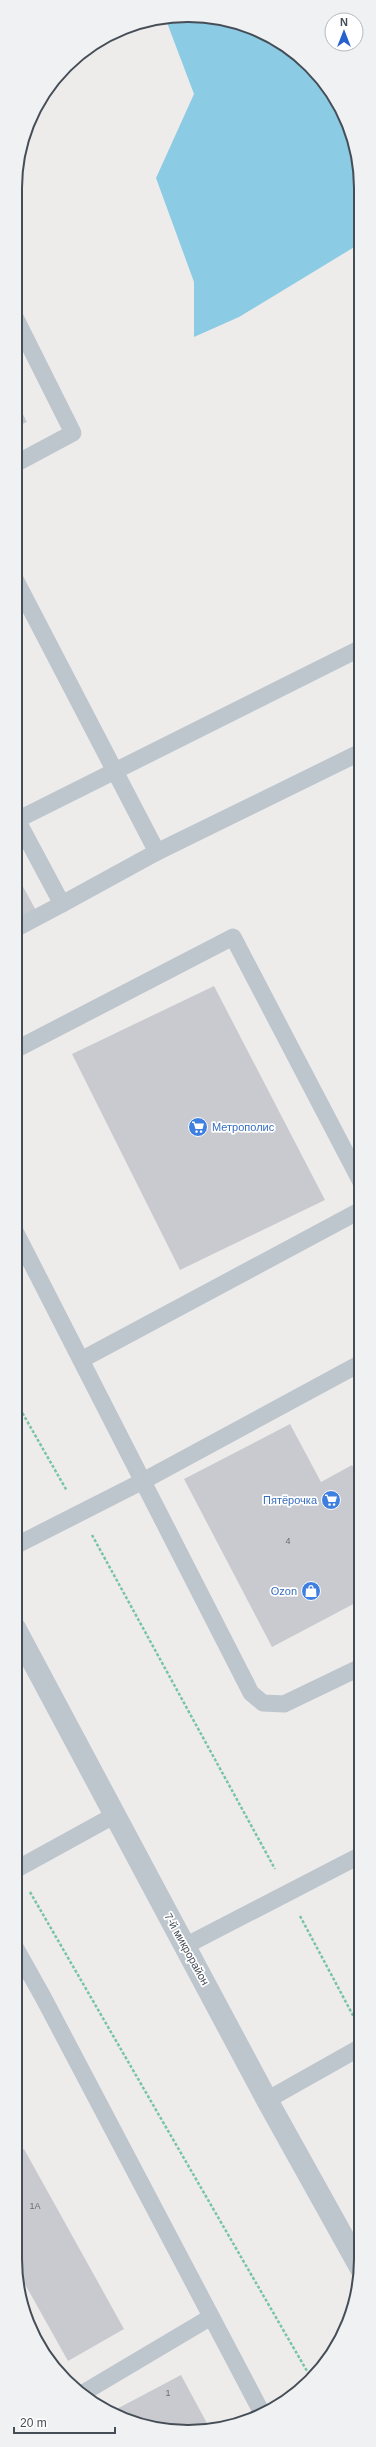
<svg xmlns="http://www.w3.org/2000/svg" width="376" height="2447" font-family="Helvetica,sans-serif">
<style>
.water{fill:#8ccbe4}
.building{fill:#c9cad0}
.lines{fill:none;stroke-linecap:round;stroke-linejoin:round}
.path{stroke:#77c5a4;stroke-width:2.5;stroke-dasharray:3 2;stroke-linecap:butt}
.service{stroke:#bdc5cd;stroke-width:17}
.tertiary{stroke:#bdc5cd;stroke-width:22}
.labels{text-anchor:middle;dominant-baseline:central;stroke-width:3.5;stroke-linejoin:round;paint-order:stroke}
.number-label{font-size:9px;fill:#666c75}
.shop-label{font-size:11px;fill:#366cbe;stroke:#fff;text-anchor:end}
.street-label{font-size:11px;fill:#454d57;stroke:#fff}
.rim{fill:none;stroke:#454d57;stroke-width:2}
</style>
<rect width="100%" height="100%" fill="#eeeceb"/>
<path class="water" d="M200,15L264,33L310,66L343,112L361,176V243L239,317L194,337V282L156,178L194,94L166,20Z"/>
<g class="building">
<path d="M15,399L27,422L15,427Z"/>
<path d="M15,872L38,914L15,926Z"/>
<path d="M214,986L325,1200L180,1270L72,1054Z"/>
<path d="M290,1424L321,1482L352,1465L361,1481V1600L272,1647L184,1479Z"/>
<path d="M24,2149L124,2329L68,2361L17,2270L15,2259V2154Z"/>
<path d="M181,2375L209,2427L177,2432L122,2419L111,2412Z"/>
</g>
<g class="lines">
<g class="path">
<path d="M15,1400L67,1491"/>
<path d="M92,1535L275,1869"/>
<path d="M30,1892L311,2378"/>
<path d="M300,1916L356,2021"/>
</g>
<g class="service">
<path d="M15,464L73,433L15,317"/>
<path d="M15,579L157,852L62,904"/>
<path d="M17,820L361,648"/>
<path d="M157,852L361,752"/>
<path d="M15,929L62,904L15,816"/>
<path d="M15,1050L233,937L361,1182"/>
<path d="M15,1231L251,1693L263,1703L284,1704L361,1667"/>
<path d="M81,1360L361,1210"/>
<path d="M15,1546L143,1481L361,1363"/>
<path d="M15,1870L115,1815"/>
<path d="M185,1946L361,1855"/>
<path d="M15,1947L43,1997L262,2413"/>
<path d="M267,2100L361,2047"/>
<path d="M83,2393L211,2317"/>
</g>
<path class="tertiary" d="M15,1628L267,2100L361,2269"/>
</g>
<defs>
<g id="supermarket-disc" transform="scale(1)"><circle r="9.5" fill="#3f7fe0" stroke="#fff"/><path d="M-6-5.5h2.5l.6 2H6L4.5 2H-2.5L-4.4-4H-6ZM-1.5 3.2a1.3 1.3 0 1 0 .1 0ZM3 3.2a1.3 1.3 0 1 0 .1 0Z" fill="#fff"/></g>
<g id="shop-disc" transform="scale(1)"><circle r="9.5" fill="#3f7fe0" stroke="#fff"/><path d="M-5-2.5h2.3a2.7 3.5 0 0 1 5.4 0H5L5.5 6h-11ZM-1.5-2.5h3a1.5 2.3 0 0 0-3 0Z" fill="#fff"/></g>
</defs>
<g fill-rule="evenodd">
<use href="#supermarket-disc" x="198" y="1127"/>
<use href="#supermarket-disc" x="331" y="1500"/>
<use href="#shop-disc" x="311" y="1591"/>
</g>
<g class="labels">
<g class="number-label">
<text x="288" y="1541">4</text>
<text x="35" y="2206">1А</text>
<text x="168" y="2393">1</text>
</g>
<g class="shop-label">
<text x="212" y="1127" text-anchor="start">Метрополис</text>
<text x="317" y="1500">Пятёрочка</text>
<text x="297" y="1591">Ozon</text>
</g>
<g class="street-label">
<text transform="translate(187 1949) rotate(61)">7-й микрорайон</text>
</g>
</g>
<path d="M0 0H376V2447H0ZM188 22H188A166 166 0 0 1 354 188V2259A166 166 0 0 1 188 2425H188A166 166 0 0 1 22 2259V188A166 166 0 0 1 188 22Z" fill="#f0f1f2" fill-rule="evenodd"/>
<path class="rim" d="M188 22H188A166 166 0 0 1 354 188V2259A166 166 0 0 1 188 2425H188A166 166 0 0 1 22 2259V188A166 166 0 0 1 188 22Z"/>
<g transform="translate(344 32)"><circle r="19" fill="#ffffff" stroke="#b5b8bc"/>
<path d="M0-3L7 15L0 10L-7 15Z" fill="#2662cd"/>
<text y="-6" font-size="11" font-weight="bold" text-anchor="middle" fill="#454d57">N</text>
</g>
<path d="M14 2427v6h101v-6" fill="none" stroke="#454d57" stroke-width="2"/>
<text x="20" y="2427" font-size="12" fill="#454d57" stroke="#ffffff" stroke-width="3" paint-order="stroke">20 m</text>
</svg>
